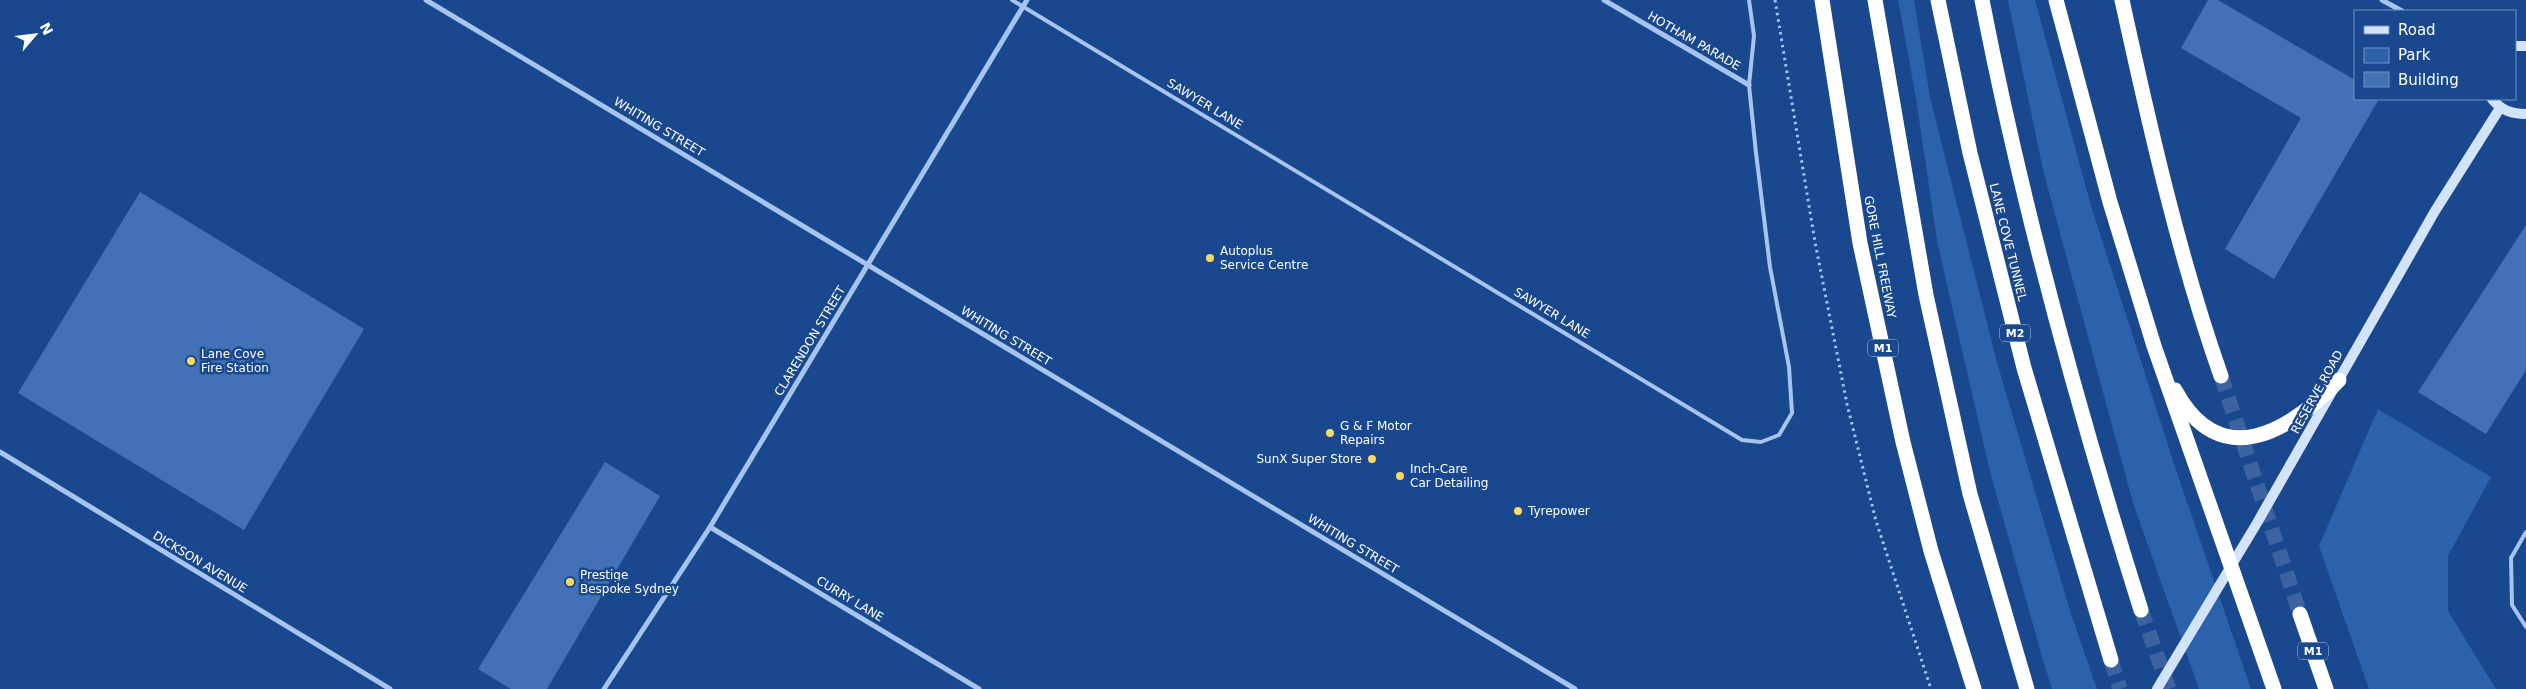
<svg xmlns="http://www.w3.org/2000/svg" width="2526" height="689" font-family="'DejaVu Sans',sans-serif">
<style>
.green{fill:#2c61ac}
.building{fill:#4271b6}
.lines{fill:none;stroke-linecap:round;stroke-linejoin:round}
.highway-tunnel{stroke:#3c639f;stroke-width:15;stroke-dasharray:15 8;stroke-linecap:butt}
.path{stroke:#a6c4ee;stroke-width:3;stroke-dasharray:2.5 4;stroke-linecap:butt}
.lane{stroke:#a6c4ee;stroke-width:4}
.street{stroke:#a6c4ee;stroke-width:5}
.secondary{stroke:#d3e3fa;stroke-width:10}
.highway{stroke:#fff;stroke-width:15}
.poi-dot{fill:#ffd863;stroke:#19488e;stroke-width:2}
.labels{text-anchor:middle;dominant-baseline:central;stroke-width:5;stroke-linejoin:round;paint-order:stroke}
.shield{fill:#19488e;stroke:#bac8dd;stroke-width:1}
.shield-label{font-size:11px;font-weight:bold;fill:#fff}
.street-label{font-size:12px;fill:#fff;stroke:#19488e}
.poi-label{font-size:12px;fill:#fff;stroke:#19488e;text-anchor:start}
</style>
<rect width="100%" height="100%" fill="#19488e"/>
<g class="green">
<path d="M1898,0H1914L1930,97L1996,359L2070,611L2097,689H2052L2043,660L1990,472L1937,241L1916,98Z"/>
<path d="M2008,0H2035L2091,206L2177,473L2251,689H2199L2133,503L2043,170Z"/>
<path d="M2378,409L2491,477L2448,556V611L2496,689H2369L2319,546Z"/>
</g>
<g class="building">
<path d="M2208,0H2218L2355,80V99H2379L2274,279L2225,249L2301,118L2181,48Z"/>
<path d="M140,192L364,329L244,530L18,393Z"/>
<path d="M2526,225V370L2486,434L2418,392Z"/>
<path d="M605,462L660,496L547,689H511L478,669Z"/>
</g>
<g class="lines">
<g class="highway-tunnel">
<path d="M2221,376L2300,614"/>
<path d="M2141,610L2169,689"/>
<path d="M2111,660L2120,689"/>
</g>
<path class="path" d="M1775,0L1815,242L1847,404L1876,521L1931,689"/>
<g class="lane">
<path d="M1012,0L1742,440L1761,442L1779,435L1792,413L1789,367L1770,267L1756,153L1749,85L1754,36L1749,0"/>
<path d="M2526,532L2511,558L2512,605L2526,627"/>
</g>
<g class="street">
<path d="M426,0L1575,689"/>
<path d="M1604,0L1749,85"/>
<path d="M2382,0L2402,11"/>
<path d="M0,452L390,689"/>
<path d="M710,527L979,689"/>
<path d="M604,689L710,527L1027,0"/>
</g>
<g class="secondary">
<path d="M2515,46H2526"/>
<path d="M2492,99C2501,110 2511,114 2526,114"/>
<path d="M2157,689L2257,523L2435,211L2500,108"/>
</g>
<g class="highway">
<path d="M1822,0L1860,243L1903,442L1931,551L1974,689"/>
<path d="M1875,0L1926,295L1970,494L2027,689"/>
<path d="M1938,0L1970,153L2024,368L2111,660"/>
<path d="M1982,0C2022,206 2078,410 2141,610"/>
<path d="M2056,0L2110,202L2154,346L2274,689"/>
<path d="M2122,0C2149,124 2179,257 2221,376"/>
<path d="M2175,390C2220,474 2289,432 2339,380"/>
<path d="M2300,614L2326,689"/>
</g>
</g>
<g class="poi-dot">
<circle cx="1210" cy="258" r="5"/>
<circle cx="191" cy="361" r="5"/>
<circle cx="1330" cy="433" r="5"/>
<circle cx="1372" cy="459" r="5"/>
<circle cx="1400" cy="476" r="5"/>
<circle cx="1518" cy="511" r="5"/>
<circle cx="570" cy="582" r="5"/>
</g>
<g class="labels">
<g class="shield">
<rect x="2000" y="324.5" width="30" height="17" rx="4"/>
<rect x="1868" y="339.5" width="30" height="17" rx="4"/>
<rect x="2298" y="642.5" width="30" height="17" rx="4"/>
</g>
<g class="shield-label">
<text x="2015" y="333">M2</text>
<text x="1883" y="348">M1</text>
<text x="2313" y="651">M1</text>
</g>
<g class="street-label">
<text transform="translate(1694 41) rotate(30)">HOTHAM PARADE</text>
<text transform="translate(1205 104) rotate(31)">SAWYER LANE</text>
<text transform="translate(659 127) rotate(31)">WHITING STREET</text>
<text transform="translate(2008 242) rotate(76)">LANE COVE TUNNEL</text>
<text transform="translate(1880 257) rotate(79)">GORE HILL FREEWAY</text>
<text transform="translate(1552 313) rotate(31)">SAWYER LANE</text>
<text transform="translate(1006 336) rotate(31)">WHITING STREET</text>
<text transform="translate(810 341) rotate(-59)">CLARENDON STREET</text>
<text transform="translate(2317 392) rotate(-61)">RESERVE ROAD</text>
<text transform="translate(1353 544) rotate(31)">WHITING STREET</text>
<text transform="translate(200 562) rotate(31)">DICKSON AVENUE</text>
<text transform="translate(850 599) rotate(31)">CURRY LANE</text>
</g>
<g class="poi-label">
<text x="1220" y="251">Autoplus<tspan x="1220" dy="14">Service Centre</tspan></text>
<text x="201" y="354">Lane Cove<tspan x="201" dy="14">Fire Station</tspan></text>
<text x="1340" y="426">G &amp; F Motor<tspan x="1340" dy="14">Repairs</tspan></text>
<text x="1362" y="459" text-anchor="end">SunX Super Store</text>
<text x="1410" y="469">Inch-Care<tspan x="1410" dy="14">Car Detailing</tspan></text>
<text x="1528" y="511">Tyrepower</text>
<text x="580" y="575">Prestige<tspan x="580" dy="14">Bespoke Sydney</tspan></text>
</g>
</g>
<rect x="2354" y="10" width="162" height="90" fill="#19488e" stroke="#7591bb"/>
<rect x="2364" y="26" width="25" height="8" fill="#d3e3fa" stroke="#7591bb"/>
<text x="2398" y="35" font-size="15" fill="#ffffff">Road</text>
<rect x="2364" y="48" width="25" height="15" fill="#2c61ac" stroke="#7591bb"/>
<text x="2398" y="60" font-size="15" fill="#ffffff">Park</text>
<rect x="2364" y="72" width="25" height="15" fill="#4271b6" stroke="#7591bb"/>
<text x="2398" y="85" font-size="15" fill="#ffffff">Building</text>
<g transform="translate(35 35) rotate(62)" stroke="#19488e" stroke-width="4" paint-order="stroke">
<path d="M0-4L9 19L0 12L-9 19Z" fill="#ffffff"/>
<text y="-8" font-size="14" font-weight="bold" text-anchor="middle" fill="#ffffff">N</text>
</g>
</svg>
